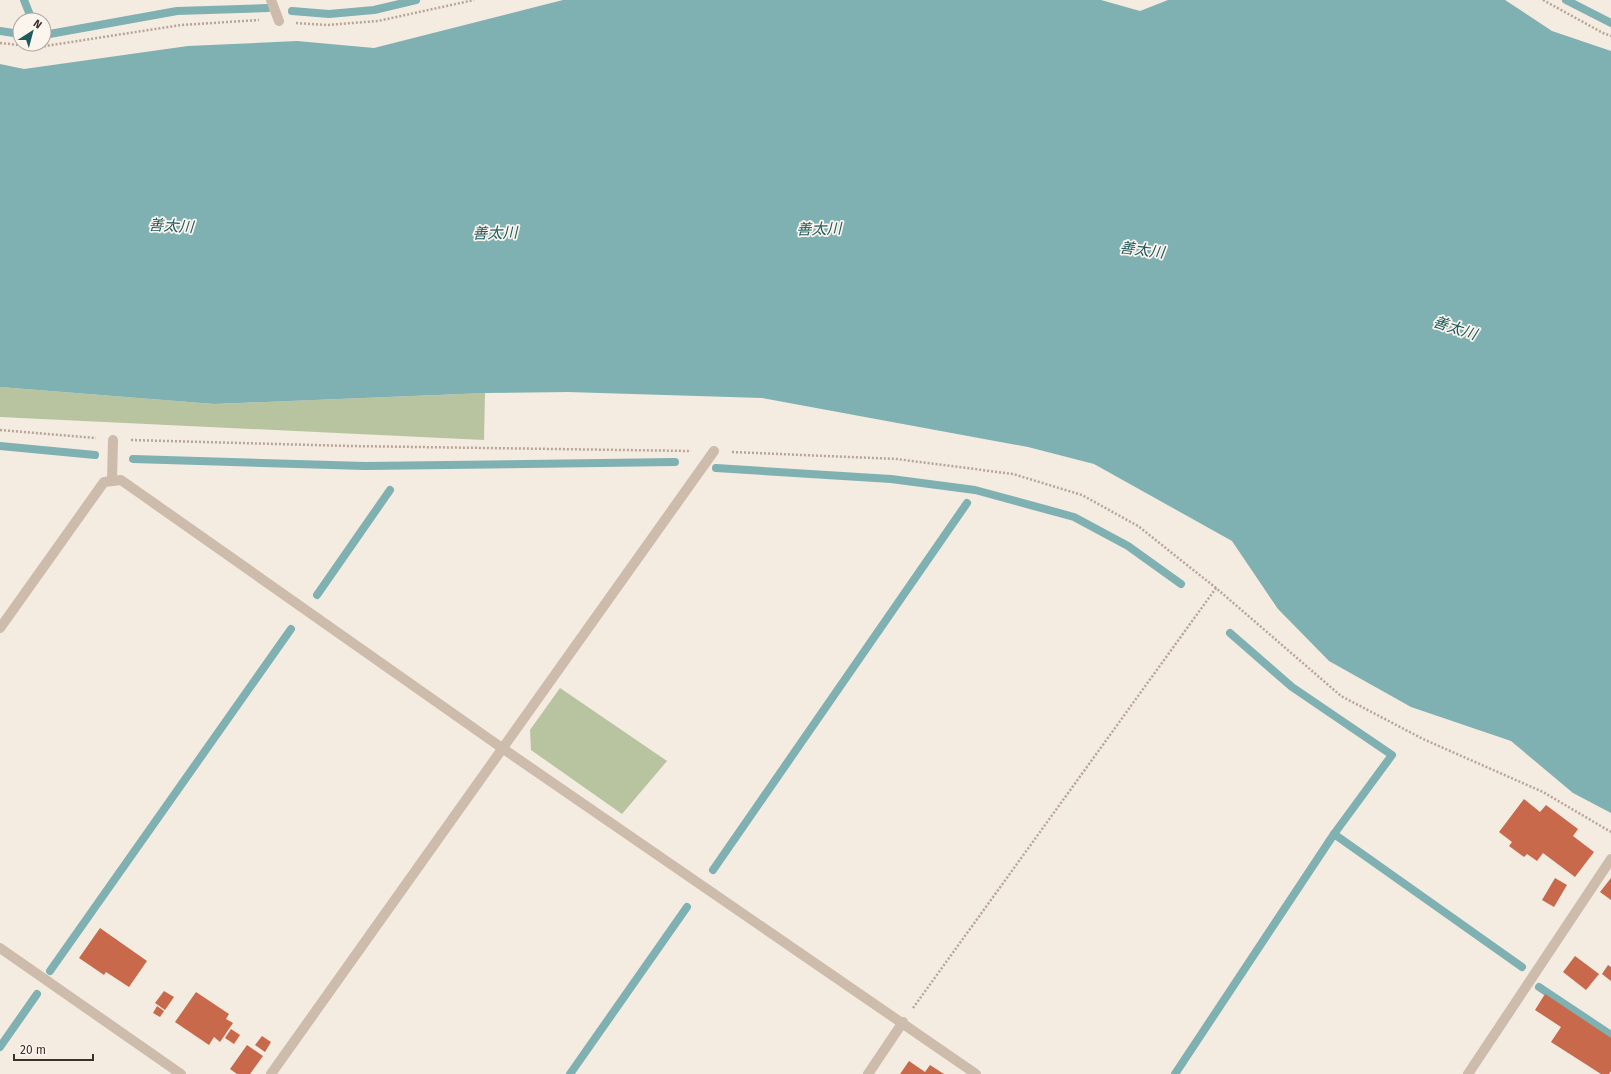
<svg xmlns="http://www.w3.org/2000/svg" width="1611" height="1074" font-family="'Fira Sans','Noto Sans JP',sans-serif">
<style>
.green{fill:#b8c4a0}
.water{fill:#7fb0b2}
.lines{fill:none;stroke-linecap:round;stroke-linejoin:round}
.stream{stroke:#7fb0b2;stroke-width:8}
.building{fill:#c8694b}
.path{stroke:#b9a596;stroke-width:2.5;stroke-dasharray:2 2;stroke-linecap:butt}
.street{stroke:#cdbbac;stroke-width:10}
.labels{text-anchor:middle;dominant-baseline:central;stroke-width:3.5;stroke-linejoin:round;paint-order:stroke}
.water-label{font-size:15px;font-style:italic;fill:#1f5a5e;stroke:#fbf5ee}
</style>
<rect width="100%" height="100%" fill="#f4ebe1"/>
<g class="green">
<path d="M0,387L214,404L485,393L484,440L0,417Z"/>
<path d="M560,688L667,761L622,814L531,750L530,730Z"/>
</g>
<path class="water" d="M563,0H1101L1140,11L1168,0H1505L1552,31L1611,51V813L1573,793L1511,741L1411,707L1329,661L1278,609L1232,541L1094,464L1028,447L762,398L568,392L485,393L214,404L0,387V64L24,69L188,46L297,41L374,48Z"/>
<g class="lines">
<g class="stream">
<path d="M24,0L32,20"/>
<path d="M1566,0L1611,23"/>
<path d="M292,11L329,14L374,10L416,0"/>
<path d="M0,31L20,34"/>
<path d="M44,35L177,11L268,8"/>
<path d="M0,446L95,455"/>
<path d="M133,459L365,466L675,462"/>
<path d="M716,468L891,479L975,490L1074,517L1128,546L1181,584"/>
<path d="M317,595L390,490"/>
<path d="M1230,633L1292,687L1392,755L1334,834L1522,967"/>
<path d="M713,870L967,503"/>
<path d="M50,971L291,629"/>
<path d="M1539,987L1611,1035"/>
<path d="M0,1047L37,994"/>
<path d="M570,1074L687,907"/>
<path d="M1175,1074L1334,834"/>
</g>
</g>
<g class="building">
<path d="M1524,799L1540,812L1546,805L1578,829L1573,836L1594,852L1575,877L1543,853L1537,861L1527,854L1524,857L1509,846L1512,842L1499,832Z"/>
<path d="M1555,878L1567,885L1554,907L1542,900Z"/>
<path d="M1611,878V900L1600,892Z"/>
<path d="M100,928L147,961L129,987L106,972L104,975L79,958Z"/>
<path d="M1575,956L1599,974L1586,990L1563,972Z"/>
<path d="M1608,965L1611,967V981L1602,974Z"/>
<path d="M164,991L174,997L165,1010L155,1003Z"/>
<path d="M196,992L229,1014L226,1019L233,1023L220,1042L214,1037L209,1045L175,1022Z"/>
<path d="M1545,994L1611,1038V1071L1609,1074H1601L1551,1042L1561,1027L1535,1010Z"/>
<path d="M157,1006L164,1011L160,1017L153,1013Z"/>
<path d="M231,1029L240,1035L234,1044L225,1038Z"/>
<path d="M262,1036L271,1042L265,1052L255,1045Z"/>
<path d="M247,1045L263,1056L250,1074H237L230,1069Z"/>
<path d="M909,1061L925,1072L930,1065L944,1074H900Z"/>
</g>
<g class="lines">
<g class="path">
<path d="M1543,0L1603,33L1611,36"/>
<path d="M296,23L327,25L378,21L474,0"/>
<path d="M0,43L39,47L181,25L259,20"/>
<path d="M0,430L96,438"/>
<path d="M131,440L350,446L691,451"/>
<path d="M732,452L897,459L1013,474L1082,495L1138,526L1216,588L1341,696L1423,739L1543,792L1611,832"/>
<path d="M913,1008L1216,588"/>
</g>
<g class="street">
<path d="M271,0L279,21"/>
<path d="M112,481L113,440"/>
<path d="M0,628L104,482L121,480L502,748L976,1074"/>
<path d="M0,948L181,1074"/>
<path d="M271,1074L714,451"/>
<path d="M868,1074L903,1022"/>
<path d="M1468,1074L1611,859"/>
</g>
</g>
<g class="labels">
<g class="water-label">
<text transform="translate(171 226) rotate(3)">善太川</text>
<text transform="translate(819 229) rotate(-1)">善太川</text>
<text transform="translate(495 233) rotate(-1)">善太川</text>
<text transform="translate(1142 250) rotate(7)">善太川</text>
<text transform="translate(1455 328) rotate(18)">善太川</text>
</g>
</g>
<g transform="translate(32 32) rotate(36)"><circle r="19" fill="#fbf5ee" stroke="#aea6a0"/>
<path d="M0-3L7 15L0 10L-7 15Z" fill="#1f5a5e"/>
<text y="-6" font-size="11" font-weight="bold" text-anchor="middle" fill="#3b302b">N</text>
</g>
<path d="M14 1054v6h79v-6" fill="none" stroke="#3b302b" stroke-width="2"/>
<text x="20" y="1054" font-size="12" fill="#3b302b" stroke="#fbf5ee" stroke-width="3" paint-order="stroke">20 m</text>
</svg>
